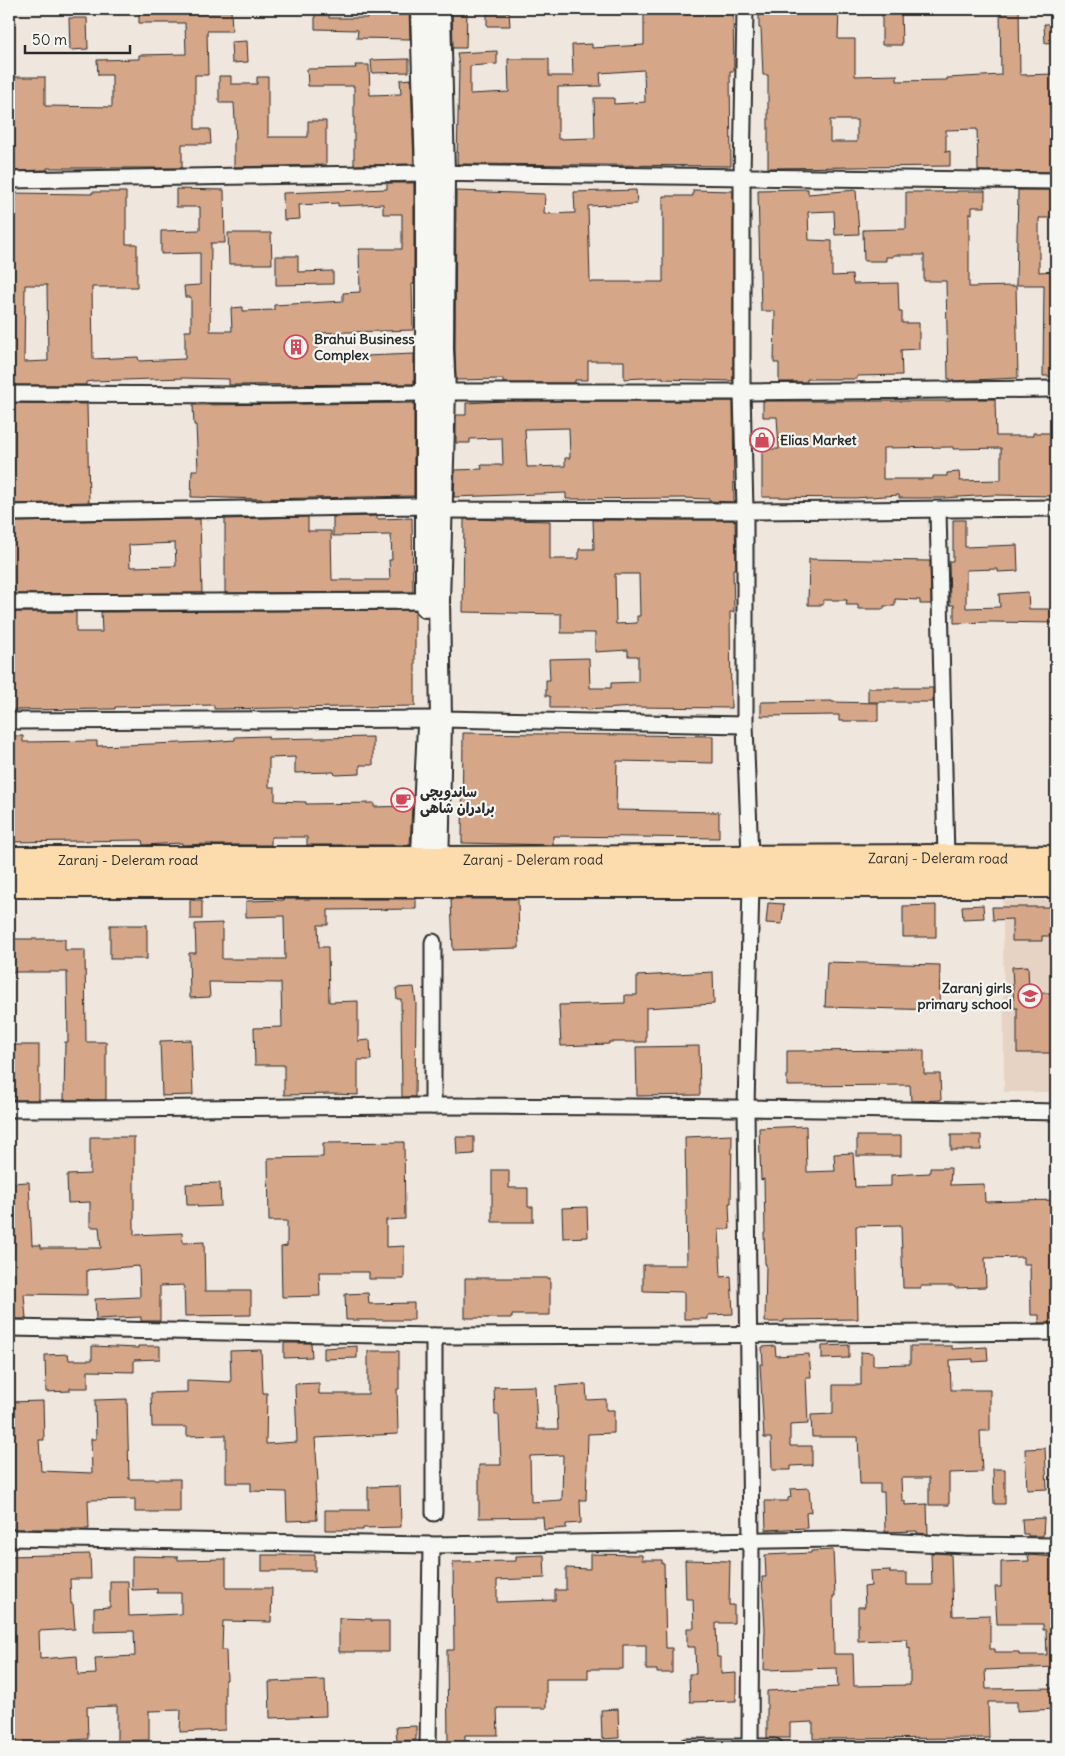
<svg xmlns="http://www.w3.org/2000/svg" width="1065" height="1756" font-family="Delius,'Playpen Sans Arabic',sans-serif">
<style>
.built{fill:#e7d3c4}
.building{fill:#d5a688;stroke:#2b2b2b;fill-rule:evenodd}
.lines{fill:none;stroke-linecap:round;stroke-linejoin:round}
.street-casing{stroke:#2b2b2b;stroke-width:19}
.secondary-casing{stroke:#2b2b2b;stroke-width:24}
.highway-casing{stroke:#2b2b2b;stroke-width:30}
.street{stroke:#f6f6f2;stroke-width:15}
.secondary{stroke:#f6f6f2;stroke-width:20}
.highway{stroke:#fcdcac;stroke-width:26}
.labels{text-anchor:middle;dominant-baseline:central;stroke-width:4.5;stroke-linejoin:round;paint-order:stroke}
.poi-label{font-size:14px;font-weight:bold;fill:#2b2b2b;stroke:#f6f6f2;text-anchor:start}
.street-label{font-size:14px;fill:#2b2b2b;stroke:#f6f6f2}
</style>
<rect width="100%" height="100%" fill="#efe6dd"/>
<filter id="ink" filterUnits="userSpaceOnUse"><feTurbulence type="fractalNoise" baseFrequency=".02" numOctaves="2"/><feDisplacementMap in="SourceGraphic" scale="10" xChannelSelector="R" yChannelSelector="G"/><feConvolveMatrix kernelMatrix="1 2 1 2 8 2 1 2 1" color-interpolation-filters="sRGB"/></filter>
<g filter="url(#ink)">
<path class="built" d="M1003,900H1056V1092H1004Z"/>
<g class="building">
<path d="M139,9H183V10L231,9L232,31H207L208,75H195V129H210L211,144H182V168H47V170L9,171V77H45V106L112,107V75H98L97,60L139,59V55L186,54L185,23H139Z"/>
<path d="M315,9H329V18H368V9H409L410,39L357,38L358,30L315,29Z"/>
<path d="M452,9H467L466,48H453Z"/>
<path d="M644,9H676V12L733,10L734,71H730L731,166L457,164L459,66L457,53L497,51V64L470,66V94L509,92L508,59H549V76H573L572,45L592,44V48L644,45ZM644,70L645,102L614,104V98H594L595,138L558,139V87L601,86L600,73Z"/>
<path d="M759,9H839L838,39H855V76L897,75V81L947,80V78L1001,75L1000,9H1019L1020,75L1056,74V172L978,171L977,129L946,130V152L950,151V166L768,168V75H763L761,28H759ZM830,120H857V142H830Z"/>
<path d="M882,9H901L902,45H882Z"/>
<path d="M509,12L510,26H487V13Z"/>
<path d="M69,18H87L88,49L70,50Z"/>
<path d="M1044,24H1056V42L1045,43Z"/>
<path d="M247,41L248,62L232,63L231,42Z"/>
<path d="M409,59V72L372,73L371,60Z"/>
<path d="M355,65H369L370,95L401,94L400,80L411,79L414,164L354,165V86H308L307,69L356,68Z"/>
<path d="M219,76H231V84H257V77H268V137H308V121H326V165L234,167V139H236L234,103H219Z"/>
<path d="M387,183H414V284H412L413,330L317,333V358L414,354V384L229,385V379L184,378L93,381L86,382V385H9V193L92,194V192H126V244H137V287H92L93,359L138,357L139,361L185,359V331H191V297H185L184,286L200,285V253L161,254V231L200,230V207H176V189L224,190L225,243H211L210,331H232L231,308L243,307V311L274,310V305L343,301V293L360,292L359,249H402V214H383V204L338,206V203L299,205L300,219L284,220L283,193L387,189ZM25,285H47L48,361L24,362Z"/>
<path d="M808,189V194L856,190L859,234L835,235L834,211L808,212L809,240L832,241V276L852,275L853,284L898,283L899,312H902V323H919V349L901,350L902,375L857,376V379H807V382H779V363H774L775,311H761L758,190Z"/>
<path d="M636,190L637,204L588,206L590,282H663V196H693V190L733,191V381L663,379V377L624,379V361H588V380H575V383H503V379L456,380L455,349L456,191L545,194L544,214L575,213L574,192Z"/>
<path d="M1018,190H1056V218H1039V272L1056,271V376H1043L1044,285H1016Z"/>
<path d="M957,191H985V207H972V214H969V287L1016,286L1018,378L951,381V379H948L946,281H924V255H893V257H886V261H864L863,230L906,229V192H957Z"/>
<path d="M228,233H271L272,264H229Z"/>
<path d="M276,256H298V272L333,271V284L276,285Z"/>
<path d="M951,399H995L996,436H1033V433H1056V496L994,495L943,498H899V495L855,498L762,497V449H779L777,417H763V401H951ZM953,447V449L1001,448V480L960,481L959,472L947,473V476H933V479H883V448Z"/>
<path d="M503,401H733L734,502L709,501V499L684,498L566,499V493L454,497L455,470L482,469L481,465H503L502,438L470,439V443H456V415H466V403ZM569,428L570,458H565V466L527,467L525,429Z"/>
<path d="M9,403L87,404L89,502L9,504Z"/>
<path d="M414,403V496L261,499L191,497L192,470H198L196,425H194L193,405Z"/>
<path d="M377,516V519L412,518L413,592L225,593V519L308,517V531H331L332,580H390L389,560H392L391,535L333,536V517Z"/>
<path d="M200,519L202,593L9,594V522ZM175,543L176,566L130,567L129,545Z"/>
<path d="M464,519L550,521V559H579V549H594L593,520H735L736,569H733L734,612H730L731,708L634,707L587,710L586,708H550V696H546V680H550L549,659L589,658L590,688H611V683L638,682V656H628V650L595,652V633H561V614L463,612ZM615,574H639L640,616H637V623L616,624Z"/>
<path d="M953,520H965V547L1017,545L1018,571L998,572V569L966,570V608L1000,607L999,594L1028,592L1029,609H1056V623L990,622L954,623V605H950L949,561H953Z"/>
<path d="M809,559L930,561L931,604H920V600L895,599V606H884V609H858V605H846L847,600H823V605H808Z"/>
<path d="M415,610V706L214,709V705L115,707V709L9,710V612H76V632H102L101,612Z"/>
<rect x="868" y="688" width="65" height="14"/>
<path d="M832,701V702L878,703V721H839V715L761,716V702Z"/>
<path d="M463,733L713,736V763L617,761L616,810L719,812V838L553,836V845L462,843Z"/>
<path d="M9,736H23V742L97,741V746L206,742L235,740V737L268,736V739L373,737V765H360V774L335,775L334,772L295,773V757L269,758V787H275V801L306,802V804L374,803V807L412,806L410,845H307V837H271V845H212V844L182,845V843L143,845L142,840L9,842Z"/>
<path d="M284,899H416V909L328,910V925H318L319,947H328L329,1002L358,1001V1041L370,1040L371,1060H358V1095L331,1094L284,1095V1065H255L254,1028L282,1027L281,983L209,982L210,997L190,998L189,953H196L195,924L222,923V959H285L284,916L246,917V901L284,900Z"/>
<path d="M451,899H518L519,948L453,950Z"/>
<rect x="190" y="900" width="12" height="19"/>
<path d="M768,903L784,904L782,924L766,923Z"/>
<path d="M936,905V937H903V906Z"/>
<path d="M983,905L984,918L963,919L962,906Z"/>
<path d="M992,907H1056V936H1042V941H1012V919L993,920Z"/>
<rect x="110" y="925" width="37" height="34"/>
<path d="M9,939H65V950H85L86,1042H106V1100H64L65,1042H68L67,972H9Z"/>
<path d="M827,962L940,965L939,1010L825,1007Z"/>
<path d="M1028,966L1029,993H1056V1009H1054V1053H1017V1008H1014L1012,967Z"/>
<path d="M713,972L714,1004L646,1008V1042H609V1044L561,1046L559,1005L625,1003V995H637V976Z"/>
<path d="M414,987L416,1004L415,1097H402L401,999H397L396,988Z"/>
<path d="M191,1040L193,1095L162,1096L160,1041Z"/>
<rect x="9" y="1045" width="30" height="55"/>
<path d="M699,1046L700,1095L637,1096L636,1047Z"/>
<path d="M924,1050V1074H940L941,1100L911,1101L910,1085L787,1086V1051Z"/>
<path d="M806,1126L807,1172L835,1171L834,1154L853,1153L855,1187L891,1186V1175L930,1173V1168H951L950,1185L984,1184L985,1202L1056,1200V1323H1039V1315H1031L1030,1264H1023V1257L985,1258L986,1287L955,1288L954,1286H921V1288H903L901,1225L856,1226L858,1319L784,1320V1322H765L766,1264H765L764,1233H765L764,1179L761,1180L759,1128Z"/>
<path d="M732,1135L731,1203H729L730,1229H719L721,1277L731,1276L733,1314L708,1315V1319H684V1292L643,1291V1265H687L685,1137Z"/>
<rect x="951" y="1135" width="30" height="15"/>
<rect x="857" y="1136" width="44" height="20"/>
<path d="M90,1137H134V1235L182,1233L183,1243L204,1242L205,1291H251V1315L185,1316L184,1285L160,1286V1321H141V1317L96,1319L95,1299L140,1297L139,1266L87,1270V1295L24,1294L26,1319H9V1274H13V1230H9V1183L29,1182L32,1245H41V1248H101L99,1227H90V1202L68,1203L67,1175L90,1174Z"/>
<path d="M456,1137H474V1154L457,1155Z"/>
<path d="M404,1142L405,1219L386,1220V1247L404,1246V1279H369V1272H319L320,1296L282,1297L281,1247L287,1246V1221H269L268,1158L323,1157V1143Z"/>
<path d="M492,1170H509V1188H528V1207H533V1222H492Z"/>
<path d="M220,1183L221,1206L197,1207V1205H187L186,1184Z"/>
<path d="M587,1207L588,1237L563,1238L562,1208Z"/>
<path d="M465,1278H550V1315H512V1318H465Z"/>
<path d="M368,1293L369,1304L414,1303V1320H346L345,1294Z"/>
<path d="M284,1343H311L312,1357L284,1358Z"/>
<path d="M849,1345V1358L822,1359V1346Z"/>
<path d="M92,1346L138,1348V1346H160V1359L134,1360V1372L88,1371V1388H70V1391L46,1392L45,1355L68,1354L69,1360H92Z"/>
<path d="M357,1346V1358L324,1359V1348Z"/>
<path d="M775,1346L776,1356L809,1354L811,1377H806L808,1424L790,1425V1446H812V1465L791,1466V1470H772L771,1438H764L760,1364H763L762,1347Z"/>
<path d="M910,1346H952V1349L987,1347L988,1361L973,1362V1359L950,1360L951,1390H990V1431H980L982,1472L949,1473V1505H929V1478H901L902,1501L905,1500V1505L927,1504L928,1534L917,1533V1531L885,1532L884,1492H880V1484H860L858,1437H812L811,1415L833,1414V1385H861V1352L873,1353V1365L910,1364Z"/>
<path d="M261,1350L263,1393H267L266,1444L297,1442L295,1384L319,1383V1394H368V1351H399V1389H397L398,1434L315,1438L318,1481L315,1482L317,1520L287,1521L286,1492L251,1491V1483H226V1435L187,1436V1427H152L151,1393L187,1392V1380L231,1382L230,1351Z"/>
<path d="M586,1384L587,1400L606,1399V1410H614V1433L588,1434L586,1500H580L581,1523L566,1524V1528L544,1530L543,1517L479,1518V1465H501L499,1415H495L494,1387L535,1386L537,1429H558L556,1386ZM563,1455L562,1500L531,1502L530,1456Z"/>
<path d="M127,1399L129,1479H180V1512H135V1499L88,1500L89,1529H9V1402L43,1401L44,1440H39L41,1471L92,1473L91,1439H96L95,1400Z"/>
<path d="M1045,1448L1047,1489L1027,1490L1025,1449Z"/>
<path d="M993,1469H1005V1504H994Z"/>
<path d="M400,1486L401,1527L363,1528V1530H325V1510H368V1487Z"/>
<path d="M809,1488L811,1512L806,1513L807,1528L766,1530L765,1501H788V1498L791,1497L790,1489Z"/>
<path d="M1044,1518L1043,1536H1028V1534H1023L1022,1519Z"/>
<path d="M833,1550L835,1596H833L834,1654H853L854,1686L910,1685V1647L908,1648L907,1639L858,1641V1607H865L864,1587L871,1586L870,1571L890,1570V1573H907V1585H932L931,1553L951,1554L953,1616L990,1615V1649H995V1652H1019V1655H1047L1046,1630H1043V1624H997L995,1587H1001V1562L1029,1561L1028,1555L1056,1557V1667L985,1670L986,1689L1056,1688V1709L1017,1711V1702H988L989,1738L813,1739V1722L790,1723V1738H767V1691L838,1687L837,1668L764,1670L765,1628L762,1577H766L765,1555L811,1553V1551Z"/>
<path d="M90,1554L91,1579H70L71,1604H73L75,1629L39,1631L40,1659L77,1656L78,1675L96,1674L95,1658L135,1656L134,1631L94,1632V1608L110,1607V1581H128L129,1616L181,1614V1593H157V1589L132,1590V1556L178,1557V1560L226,1559V1588H272L271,1622L223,1621L222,1650H226L227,1680H225V1730L180,1732L181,1710L149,1711V1740L117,1741V1706L87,1707L88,1739L9,1744V1556Z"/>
<path d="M590,1554L642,1555V1560H662V1564H664L666,1648H672V1673H657V1670H646V1645H623V1669H588V1679H546V1708H497L498,1735H465V1742L448,1743L447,1650H454L453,1562L516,1561V1556L544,1555L545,1578L497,1580V1602L555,1600V1590H566V1568L590,1569Z"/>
<rect x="262" y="1555" width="53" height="16"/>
<path d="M685,1560L730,1561L729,1605H734V1623H716L717,1657H721V1674L736,1673V1701L690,1702L689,1674H696L695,1647H687V1628H694L693,1599H686Z"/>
<path d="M339,1618L371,1619V1621H389V1652H339Z"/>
<path d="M325,1680L326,1716L270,1718L269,1682Z"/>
<path d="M618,1709L619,1738L602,1739L601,1710Z"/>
<path d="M416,1726V1740L397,1741L396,1727Z"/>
</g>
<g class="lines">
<g class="street-casing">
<g id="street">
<path d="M745,9L742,176V392L745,510V725L751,883L746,1108L751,1541L750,1747"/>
<path d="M9,180L426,173L1056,181"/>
<path d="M9,394L271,395L425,393L445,392H742L1056,389"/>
<path d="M938,510L946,858"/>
<path d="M9,513L416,506L443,510L752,511L1056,508"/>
<path d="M9,603L435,601"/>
<path d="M9,721L441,719L745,725"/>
<path d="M433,942V1106"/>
<path d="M9,1109C151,1110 293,1106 435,1106C642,1106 849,1109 1056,1112"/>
<path d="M9,1328L434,1336L691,1335L1056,1332"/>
<path d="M434,1336V1513"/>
<path d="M9,1538L431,1545L833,1539L966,1545L1056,1546"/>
<path d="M428,1747L431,1545"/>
<path d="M686,1747H775"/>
</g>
</g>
<g class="secondary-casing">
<g id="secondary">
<path d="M421,9L426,173V607"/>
<path d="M421,874L428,726"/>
<path d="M438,874L441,719L439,601L445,392L443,349L444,174L440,9"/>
</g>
</g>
<g class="highway-casing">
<g id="highway">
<path id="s1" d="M9,860H437L946,858L1056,859"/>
<path d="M9,884H1056"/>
</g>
</g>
<use href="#street" class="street"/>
<use href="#secondary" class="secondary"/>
<use href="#highway" class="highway"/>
</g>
</g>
<defs>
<g id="building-ring" transform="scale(1.25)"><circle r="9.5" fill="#f6f6f2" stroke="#d1495b" stroke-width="1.5"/><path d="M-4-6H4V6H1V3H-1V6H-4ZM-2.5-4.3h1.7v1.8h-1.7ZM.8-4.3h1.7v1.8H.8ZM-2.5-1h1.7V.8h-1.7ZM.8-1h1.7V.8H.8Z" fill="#d1495b"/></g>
<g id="shop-ring" transform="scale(1.25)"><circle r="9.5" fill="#f6f6f2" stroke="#d1495b" stroke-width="1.5"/><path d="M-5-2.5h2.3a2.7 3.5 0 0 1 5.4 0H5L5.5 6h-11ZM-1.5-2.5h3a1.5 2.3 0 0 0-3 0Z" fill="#d1495b"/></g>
<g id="cafe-ring" transform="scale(1.25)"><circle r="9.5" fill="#f6f6f2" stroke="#d1495b" stroke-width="1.5"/><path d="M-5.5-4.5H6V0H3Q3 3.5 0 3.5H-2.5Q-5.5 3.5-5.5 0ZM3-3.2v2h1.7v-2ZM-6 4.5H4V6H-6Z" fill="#d1495b"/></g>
<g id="school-ring" transform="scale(1.25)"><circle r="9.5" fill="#f6f6f2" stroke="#d1495b" stroke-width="1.5"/><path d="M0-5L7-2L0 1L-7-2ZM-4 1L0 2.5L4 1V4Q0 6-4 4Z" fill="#d1495b"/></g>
</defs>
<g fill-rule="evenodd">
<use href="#building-ring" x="296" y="347"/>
<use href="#shop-ring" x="762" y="440"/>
<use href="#cafe-ring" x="403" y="800"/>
<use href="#school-ring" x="1030" y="996"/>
</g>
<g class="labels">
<g class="poi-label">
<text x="314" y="339">Brahui Business<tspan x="314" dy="16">Complex</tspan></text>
<text x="780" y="440">Elias Market</text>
<text x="420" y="792">ساندویچی<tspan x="420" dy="16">برادران شاهی</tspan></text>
<text x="1012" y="988" text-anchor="end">Zaranj girls<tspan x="1012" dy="16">primary school</tspan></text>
</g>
<g class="street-label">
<text stroke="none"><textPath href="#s1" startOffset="929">Zaranj - Deleram road</textPath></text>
<text stroke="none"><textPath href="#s1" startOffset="119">Zaranj - Deleram road</textPath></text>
<text stroke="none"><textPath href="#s1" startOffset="524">Zaranj - Deleram road</textPath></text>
</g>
</g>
<rect width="1065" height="1756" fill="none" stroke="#f6f6f2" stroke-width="30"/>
<rect x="15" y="15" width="1035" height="1726" fill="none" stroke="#2b2b2b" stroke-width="2" filter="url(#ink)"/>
<path d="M25 45v8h105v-8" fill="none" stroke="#2b2b2b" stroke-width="2.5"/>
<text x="32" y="45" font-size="15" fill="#2b2b2b" stroke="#f6f6f2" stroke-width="4" paint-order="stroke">50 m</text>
</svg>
